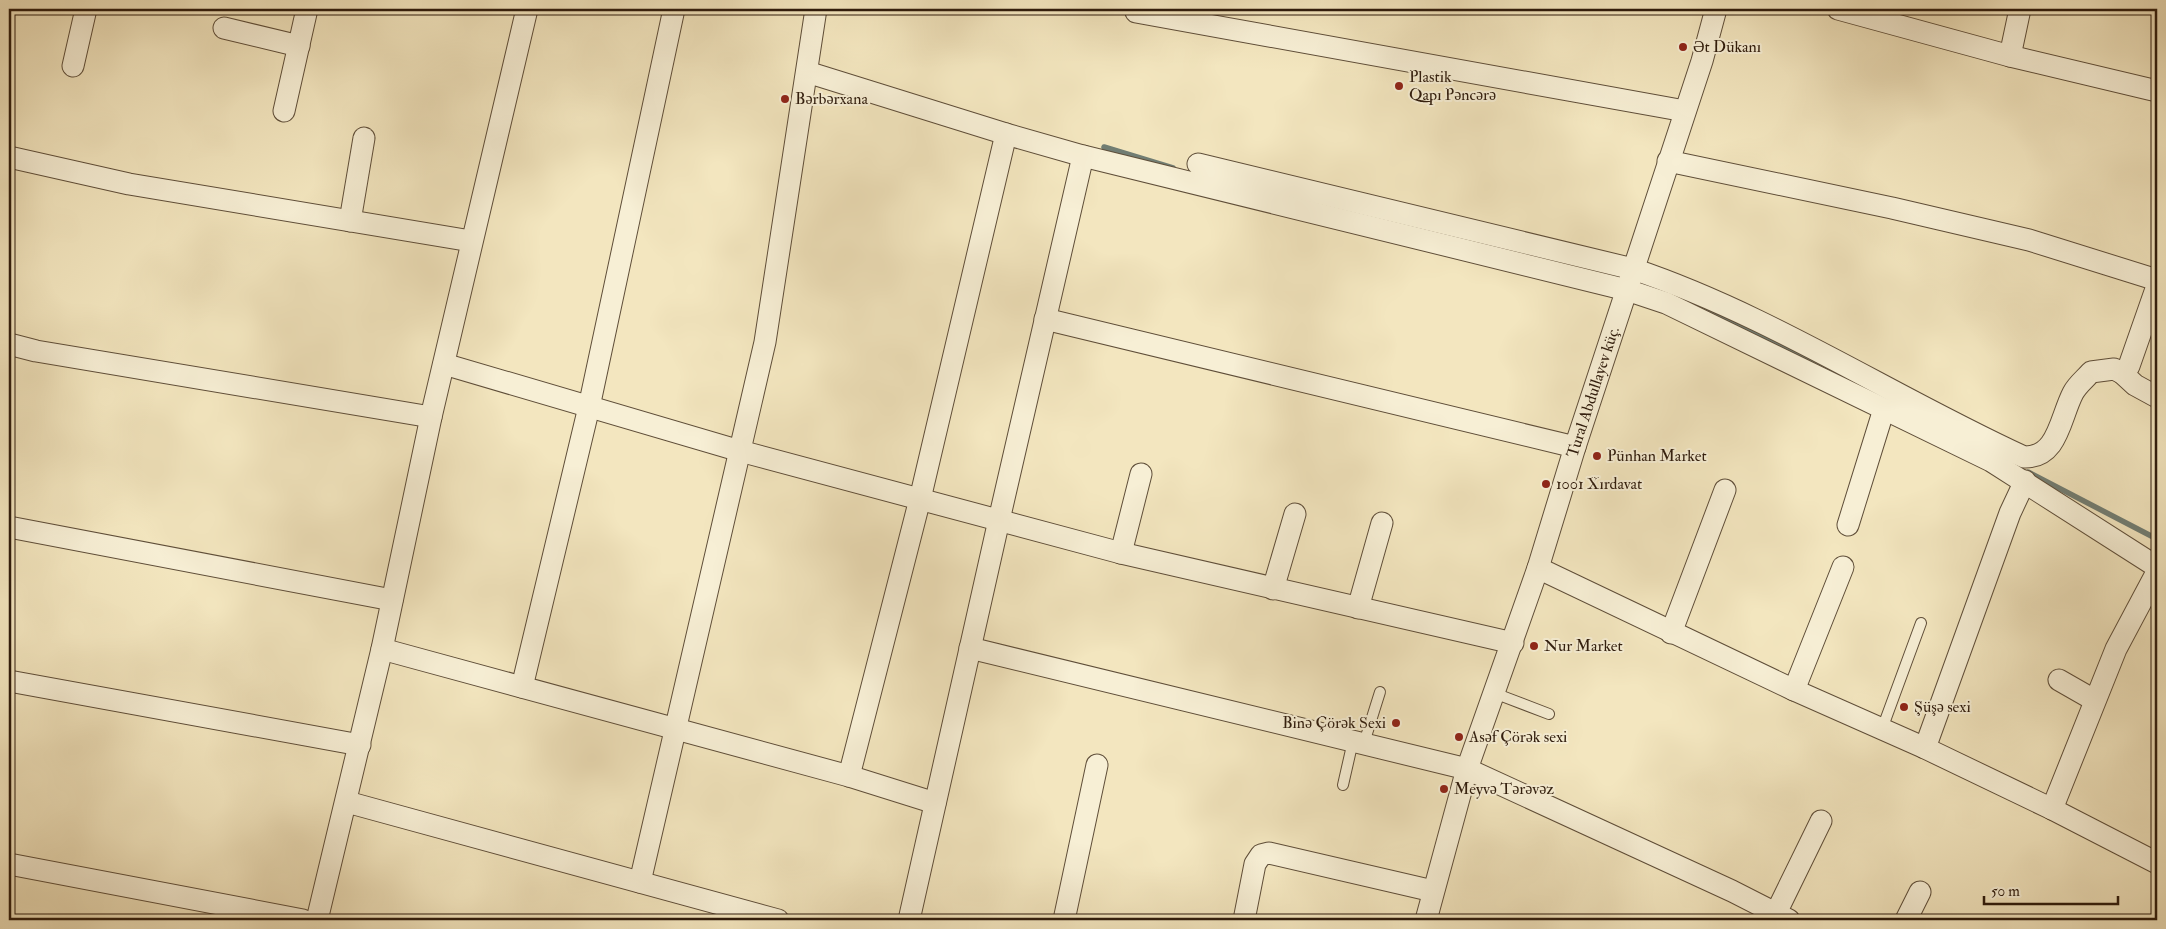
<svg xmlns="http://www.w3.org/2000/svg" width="2166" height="929" font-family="'IM FELL Double Pica',serif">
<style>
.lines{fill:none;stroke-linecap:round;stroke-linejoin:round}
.stream{stroke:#717d73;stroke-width:5.5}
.service-casing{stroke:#5f4e39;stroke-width:12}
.minor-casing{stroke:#5f4e39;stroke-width:23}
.service{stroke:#f7efd5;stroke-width:10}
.minor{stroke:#f7efd5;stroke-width:21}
.poi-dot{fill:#8f2418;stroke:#f7efd5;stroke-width:2}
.labels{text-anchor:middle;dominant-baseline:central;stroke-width:4;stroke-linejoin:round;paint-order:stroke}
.poi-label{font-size:16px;fill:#2e1b0c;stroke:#f7efd5;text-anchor:start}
.street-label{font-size:16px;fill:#2e1b0c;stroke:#f7efd5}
</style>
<rect width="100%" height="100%" fill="#f3e6bf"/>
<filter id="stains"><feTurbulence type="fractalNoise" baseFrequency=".004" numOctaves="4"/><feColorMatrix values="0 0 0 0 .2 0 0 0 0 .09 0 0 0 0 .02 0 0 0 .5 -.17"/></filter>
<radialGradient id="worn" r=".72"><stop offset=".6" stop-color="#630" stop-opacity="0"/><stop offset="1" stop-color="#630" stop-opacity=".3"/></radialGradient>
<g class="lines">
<g class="stream">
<path d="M1104,147L1173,168"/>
<path d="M1688,302L1862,386"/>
<path d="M2028,472L2157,539"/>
</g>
<g class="service-casing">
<g id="service">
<path d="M1494,693L1549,714"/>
<path d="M1882,729L1921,623"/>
<path d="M1364,743L1380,692"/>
<path d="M1343,785L1353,741"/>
</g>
</g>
<g class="minor-casing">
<g id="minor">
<path d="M1838,9L2010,56L2157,91"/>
<path d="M1136,12L1685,111"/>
<path d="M224,28L299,46"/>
<path d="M2010,56L2020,9"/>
<path d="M73,66L86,9"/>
<path d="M807,72L1006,134L1083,156L1627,290L1666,303L1991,461L2157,567"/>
<path d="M284,111L307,9"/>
<path d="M9,157L129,184L471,241"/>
<path d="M1668,161L1892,208L2029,240L2157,280"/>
<path d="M1198,164L1633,269C1770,315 1893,397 2024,457C2058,458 2060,418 2073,393C2077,385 2085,379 2091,372L2114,369L2122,373L2129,366L2157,286"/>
<path d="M350,221L364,138"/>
<path d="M1045,319L1575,447"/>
<path d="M9,344L36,351L431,417"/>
<path d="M444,364L740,451L1121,553L1513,643"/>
<path d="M2122,373L2135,385L2157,397"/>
<path d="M1848,525L1884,409"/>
<path d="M9,527L392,600"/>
<path d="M1121,553L1141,474"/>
<path d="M1538,568L1794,690L1925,748L2052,809L2157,863"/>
<path d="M1273,589L1295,514"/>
<path d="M1358,608L1382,523"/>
<path d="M1671,633L1725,490"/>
<path d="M970,648L1467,769L1732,891L1789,920"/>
<path d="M382,649L849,776L935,803"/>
<path d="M2059,680L2094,700"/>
<path d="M9,681L360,745"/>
<path d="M522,687L589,407L674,9"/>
<path d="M1794,690L1843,567"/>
<path d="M1925,748L2010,513L2025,481"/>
<path d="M849,776L920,499L1006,134"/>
<path d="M347,802L778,920"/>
<path d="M2052,809L2116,649L2157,572"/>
<path d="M9,864L303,920"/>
<path d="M640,882L765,342L816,9"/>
<path d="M1776,913L1821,821"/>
<path d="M317,920L382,649L431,417L527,9"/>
<path d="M909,920L999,520L1083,156"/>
<path d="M1064,920L1097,765"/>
<path d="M1244,920L1255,864L1261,855L1269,853L1433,891"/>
<path id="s1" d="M1426,920L1467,769L1538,568L1575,447L1702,61L1716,9"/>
<path d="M1906,920L1920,892"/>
</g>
</g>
<use href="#service" class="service"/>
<use href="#minor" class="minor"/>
</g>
<g class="poi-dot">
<circle cx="1683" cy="47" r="5"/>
<circle cx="1399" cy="86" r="5"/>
<circle cx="785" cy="99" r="5"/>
<circle cx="1597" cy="456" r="5"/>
<circle cx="1546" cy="484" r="5"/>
<circle cx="1534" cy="646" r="5"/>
<circle cx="1904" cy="707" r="5"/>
<circle cx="1396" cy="723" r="5"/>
<circle cx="1459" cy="737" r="5"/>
<circle cx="1444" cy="789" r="5"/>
</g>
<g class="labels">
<g class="poi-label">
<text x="1693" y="47">Ət Dükanı</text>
<text x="1409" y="77">Plastik<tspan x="1409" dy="18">Qapı Pəncərə</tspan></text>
<text x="795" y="99">Bərbərxana</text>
<text x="1607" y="456">Pünhan Market</text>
<text x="1556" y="484">1001 Xırdavat</text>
<text x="1544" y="646">Nur Market</text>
<text x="1914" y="707">Şüşə sexi</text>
<text x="1386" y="723" text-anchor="end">Binə Çörək Sexi</text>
<text x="1469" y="737">Asəf Çörək sexi</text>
<text x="1454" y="789">Meyvə Tərəvəz</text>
</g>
<g class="street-label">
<text stroke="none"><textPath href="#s1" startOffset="554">Tural Abdullayev küç.</textPath></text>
</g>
</g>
<rect width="2166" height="929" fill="none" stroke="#f3e6bf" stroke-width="30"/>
<rect x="10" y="10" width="2146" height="909" fill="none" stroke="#2e1b0c" stroke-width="2.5"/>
<rect x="15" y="15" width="2136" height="899" fill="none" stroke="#2e1b0c"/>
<path d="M1984 896v8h134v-8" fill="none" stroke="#2e1b0c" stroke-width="2.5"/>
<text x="1991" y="896" font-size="15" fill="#2e1b0c" stroke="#f7efd5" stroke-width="4" paint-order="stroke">50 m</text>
<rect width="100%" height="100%" filter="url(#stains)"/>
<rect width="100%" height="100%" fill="url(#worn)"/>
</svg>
